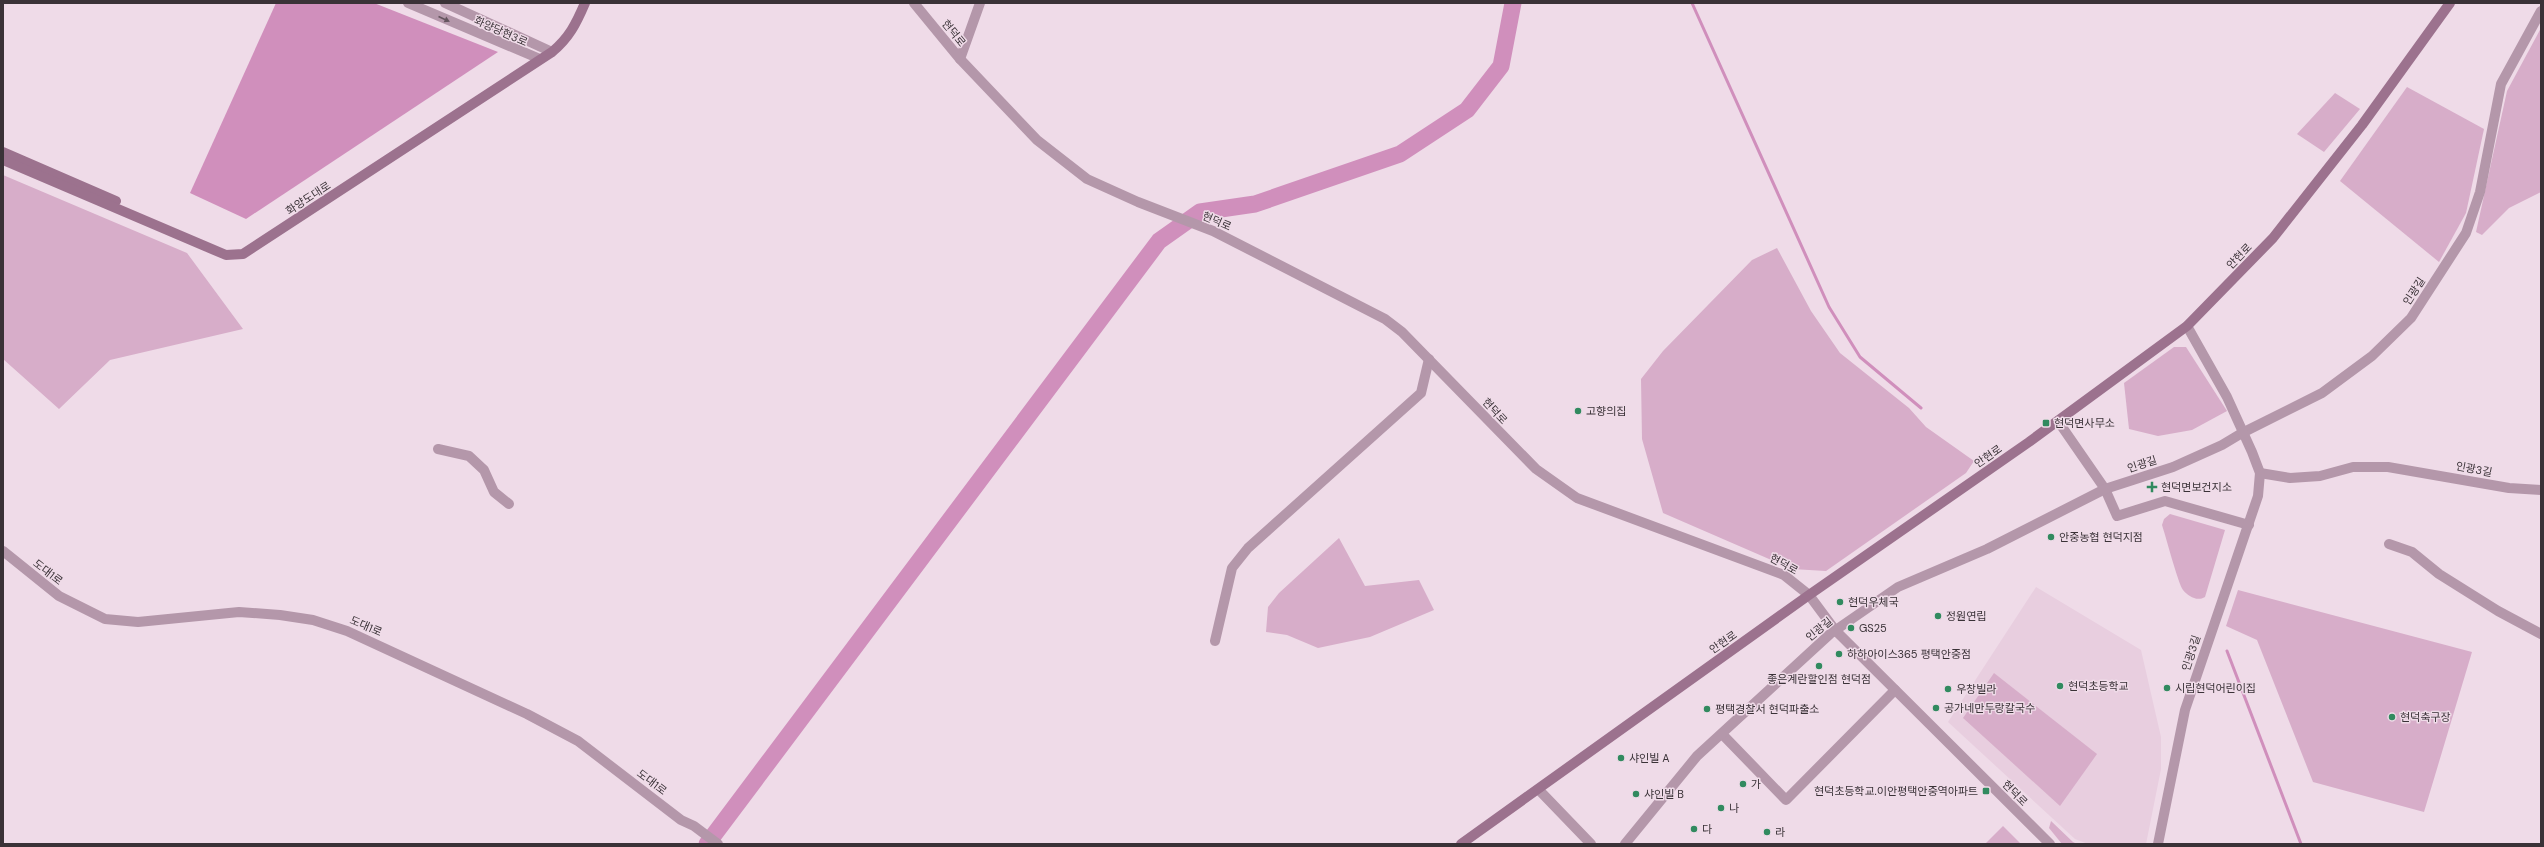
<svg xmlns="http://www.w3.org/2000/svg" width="2544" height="847" font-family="'DM Sans','Noto Sans KR',sans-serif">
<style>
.built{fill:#e8cedf}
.green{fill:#d7adc9}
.water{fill:#d08fbc}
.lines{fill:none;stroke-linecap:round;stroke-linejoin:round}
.stream{stroke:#d08fbc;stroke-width:3}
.river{stroke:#d08fbc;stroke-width:17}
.minor{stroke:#b497aa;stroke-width:10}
.tertiary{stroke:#b497aa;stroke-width:10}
.secondary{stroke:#9c728e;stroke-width:10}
.oneway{fill:#65555f}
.poi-dot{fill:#318a5f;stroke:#efdbe8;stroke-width:1.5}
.labels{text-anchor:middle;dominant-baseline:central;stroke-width:3;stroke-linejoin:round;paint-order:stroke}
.street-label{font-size:11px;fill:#3a3237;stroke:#efdbe8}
.poi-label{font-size:11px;fill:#3a3237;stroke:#efdbe8;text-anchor:start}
</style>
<rect width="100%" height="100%" fill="#efdbe8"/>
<path class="built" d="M2036,587L2141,650L2161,737V769L2146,844H2088L2075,839L1948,722Z"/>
<g class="green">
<path d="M2541,28V192L2509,208L2482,235L2476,232L2507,91Z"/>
<path d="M2407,87L2484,129L2466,213L2439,262L2340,181Z"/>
<path d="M2335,93L2360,109L2324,152L2297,134Z"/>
<path d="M3,175L187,253L243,329L110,360L59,409L3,359Z"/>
<path d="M1777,248L1811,311L1840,353L1909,408L1926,427L1974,461L1966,473L1826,571L1792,569L1663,513L1642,439L1641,379L1663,351L1752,260Z"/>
<path d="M2174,347H2186L2227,411L2192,430L2158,436L2129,429L2124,383Z"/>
<path d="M2170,514L2225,530L2205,597C2197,602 2188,596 2183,590C2178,583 2166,537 2162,525L2164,519Z"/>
<path d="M1339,538L1365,586L1419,580L1434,610L1370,637L1318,648L1287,635L1266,632L1268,607L1279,593Z"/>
<path d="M2238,590L2472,652L2424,812L2313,782L2257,640L2226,626Z"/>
<path d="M1994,673L2097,754L2060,806L1963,718Z"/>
<path d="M2051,821L2073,842L2077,844H2062L2049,828Z"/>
<path d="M2003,826L2021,844H1985Z"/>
</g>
<path class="water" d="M276,3H374L498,52L246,219L190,193Z"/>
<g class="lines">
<g class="stream">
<path d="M1692,3L1829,307L1860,357L1921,408"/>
<path d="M2227,651L2301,844"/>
</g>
<path class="river" d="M707,844L1159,241L1200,212L1255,204L1400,154L1467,110L1501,66L1513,3"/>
<g class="minor">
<path d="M408,3L540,59"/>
<path d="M445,3L552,52"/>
<path d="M960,59L980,3"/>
<path d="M2242,433L2322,393L2372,356L2411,318L2466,233L2480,192L2501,84L2541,11"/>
<path d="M438,449L469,456L484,470L494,492L509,504"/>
<path d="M2260,473L2290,478L2320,476L2353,467H2388L2509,488L2541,490"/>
<path d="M2105,489L2117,516L2165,501L2249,525"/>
<path d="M2389,544L2412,552L2439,574L2498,611L2541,634"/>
<path d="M1215,641L1232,568L1248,548L1421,393L1429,359"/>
<path d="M1722,734L1786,800L1895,690"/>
</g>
<g class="tertiary">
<path d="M914,3L960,59L1037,140L1087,179L1138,202L1213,231L1385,319L1402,332L1536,469L1577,498L1784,575L1809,595L1835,630L2050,844"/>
<path d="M2058,421L2105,489"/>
<path d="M3,551L59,596L105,619L138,622L239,612L280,615L313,620L347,631L527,714L578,741L681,820L694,826L718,844"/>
<path d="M1539,790L1591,844"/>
<path d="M1625,844L1697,756L1830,634L1898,587L1987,549L2105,489L2173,467L2222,445L2242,433"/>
<path d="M2158,844L2185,710L2258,496L2260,473L2252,452L2227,397L2187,326"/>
</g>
<g class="secondary">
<path d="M3,152L116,201"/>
<path d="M3,160L226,255L243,254L552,52C569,38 576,24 585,3"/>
<path d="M1461,844L1809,595L2029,442L2187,326L2273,238L2362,125L2450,3"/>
</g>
</g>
<defs><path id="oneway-solid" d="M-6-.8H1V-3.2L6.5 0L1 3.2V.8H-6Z"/></defs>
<use class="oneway" href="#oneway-solid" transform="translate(444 19) rotate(24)"/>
<g class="poi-dot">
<circle cx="1578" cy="411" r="4"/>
<rect x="2042" y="419" width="8" height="8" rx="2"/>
<path d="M2150 481h4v4h4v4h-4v4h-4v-4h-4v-4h4z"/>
<circle cx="2051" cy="537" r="4"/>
<circle cx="1840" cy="602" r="4"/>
<circle cx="1938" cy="616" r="4"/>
<circle cx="1851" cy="628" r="4"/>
<circle cx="1839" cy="654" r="4"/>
<circle cx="1819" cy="666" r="4"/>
<circle cx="2060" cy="686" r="4"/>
<circle cx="2167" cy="688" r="4"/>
<circle cx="1948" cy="689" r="4"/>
<circle cx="1936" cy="708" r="4"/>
<circle cx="1707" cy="709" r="4"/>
<circle cx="2392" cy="717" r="4"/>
<circle cx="1621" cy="758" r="4"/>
<circle cx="1743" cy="784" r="4"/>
<rect x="1982" y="787" width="8" height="8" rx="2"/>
<circle cx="1636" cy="794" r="4"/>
<circle cx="1721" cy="808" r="4"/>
<circle cx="1694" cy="829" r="4"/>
<circle cx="1767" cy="832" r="4"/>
</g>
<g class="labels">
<g class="street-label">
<text transform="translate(501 31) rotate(24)">화양당현3로</text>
<text transform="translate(954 33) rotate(51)">현덕로</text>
<text transform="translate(308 198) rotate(-33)">화양도대로</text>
<text transform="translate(1217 221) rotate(23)">현덕로</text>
<text transform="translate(2239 256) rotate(-46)">안현로</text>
<text transform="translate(2414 291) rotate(-57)">인광길</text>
<text transform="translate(1495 411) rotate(47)">현덕로</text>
<text transform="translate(1988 456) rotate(-35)">안현로</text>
<text transform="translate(2142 464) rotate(-18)">인광길</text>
<text transform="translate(2474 469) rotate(11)">인광3길</text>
<text transform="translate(1784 564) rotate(29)">현덕로</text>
<text transform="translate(48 572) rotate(38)">도대1로</text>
<text transform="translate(366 626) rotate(23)">도대1로</text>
<text transform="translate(1819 629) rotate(-39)">인광길</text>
<text transform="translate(1723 642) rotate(-35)">안현로</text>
<text transform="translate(2191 653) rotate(-72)">인광3길</text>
<text transform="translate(652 782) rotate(37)">도대1로</text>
<text transform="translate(2015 793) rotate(45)">현덕로</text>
</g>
<g class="poi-label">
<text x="1586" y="411">고향의집</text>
<text x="2054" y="423">현덕면사무소</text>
<text x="2161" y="487">현덕면보건지소</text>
<text x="2059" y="537">안중농협 현덕지점</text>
<text x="1848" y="602">현덕우체국</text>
<text x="1946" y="616">정원연립</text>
<text x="1859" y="628">GS25</text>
<text x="1847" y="654">하하아이스365 평택안중점</text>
<text x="1819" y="679" text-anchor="middle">좋은계란할인점 현덕점</text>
<text x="2068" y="686">현덕초등학교</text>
<text x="2175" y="688">시립현덕어린이집</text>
<text x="1956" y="689">우창빌라</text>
<text x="1944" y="708">공가네만두랑칼국수</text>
<text x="1715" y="709">평택경찰서 현덕파출소</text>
<text x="2400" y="717">현덕축구장</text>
<text x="1629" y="758">샤인빌 A</text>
<text x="1751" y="784">가</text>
<text x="1978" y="791" text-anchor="end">현덕초등학교.이안평택안중역아파트</text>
<text x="1644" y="794">샤인빌 B</text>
<text x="1729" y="808">나</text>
<text x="1702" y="829">다</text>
<text x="1775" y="832">라</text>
</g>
</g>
<rect width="2544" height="847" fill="none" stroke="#3a3237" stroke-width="8"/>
</svg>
